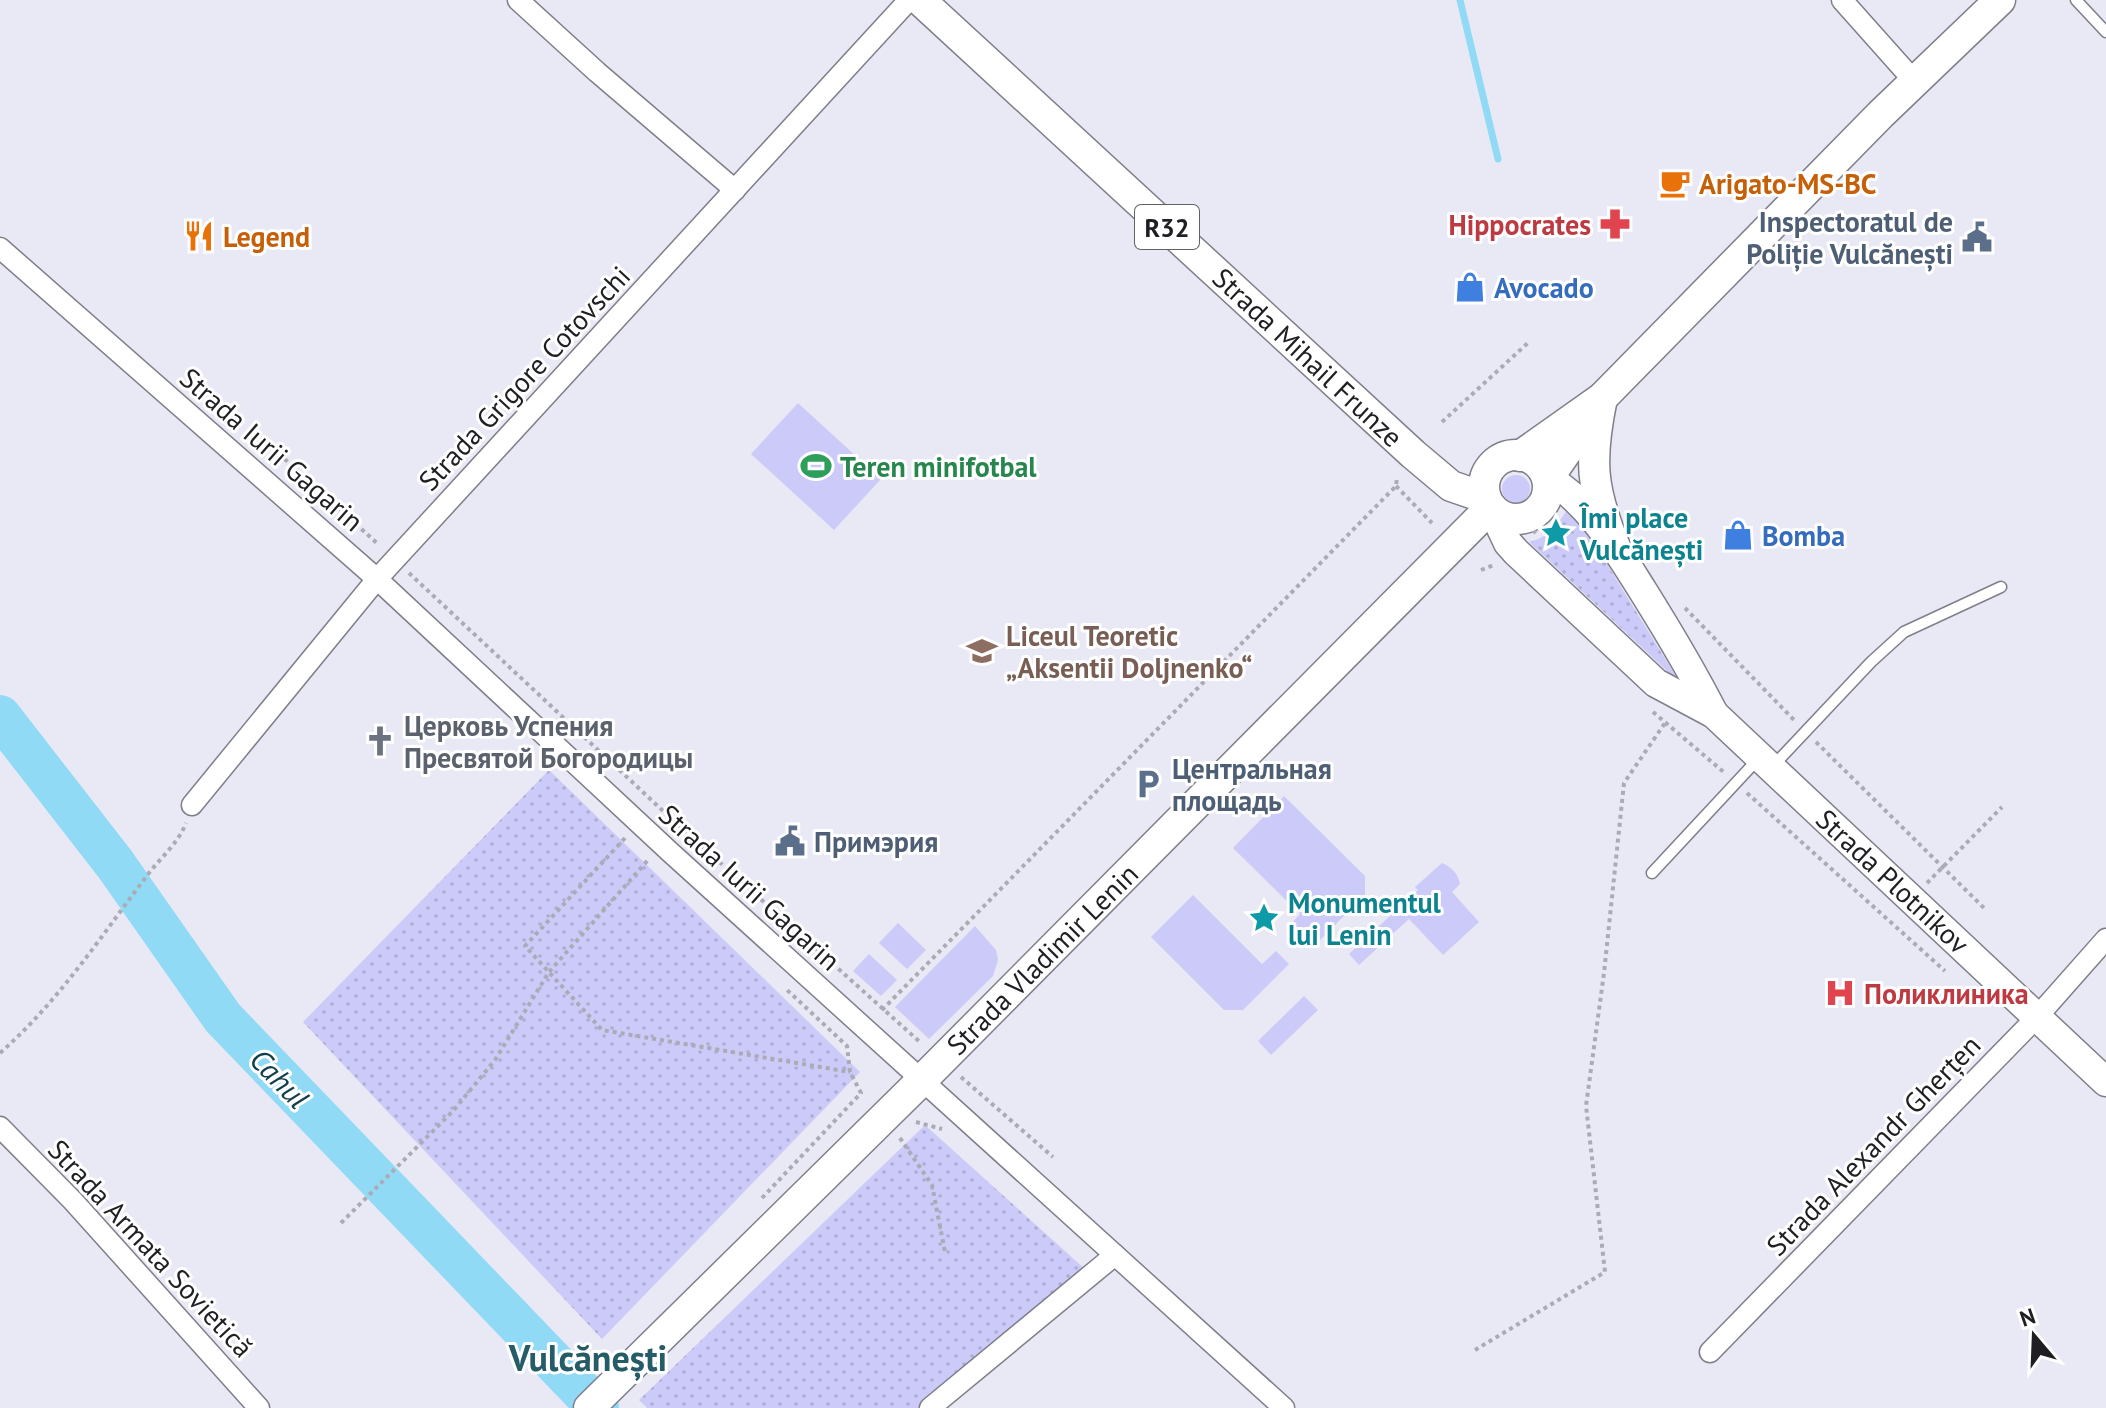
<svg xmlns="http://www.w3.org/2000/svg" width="2106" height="1408" font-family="'PT Sans',sans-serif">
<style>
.green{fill:#cccaf8}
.park{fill:url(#park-dots)}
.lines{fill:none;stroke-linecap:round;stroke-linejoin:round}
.stream{stroke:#90daf6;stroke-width:7}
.river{stroke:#90daf6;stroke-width:42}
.service-casing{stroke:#7f7f89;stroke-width:13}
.minor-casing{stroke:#7f7f89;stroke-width:23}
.secondary-casing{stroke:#7f7f89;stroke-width:31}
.primary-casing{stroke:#7f7f89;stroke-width:33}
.path{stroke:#ababb5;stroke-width:4;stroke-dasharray:4 4;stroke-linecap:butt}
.service{stroke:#fff;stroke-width:10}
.minor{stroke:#fff;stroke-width:20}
.secondary{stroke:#fff;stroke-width:28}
.primary{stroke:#fff;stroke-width:30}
.labels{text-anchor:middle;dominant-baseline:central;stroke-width:6;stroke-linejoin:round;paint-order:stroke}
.shield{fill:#fff;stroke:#626265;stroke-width:2}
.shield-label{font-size:26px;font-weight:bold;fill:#1f1f23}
.food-label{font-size:28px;font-weight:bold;fill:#c56008;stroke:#fff;text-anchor:start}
.service-label{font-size:28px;font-weight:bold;fill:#4e5e75;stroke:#fff;text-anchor:start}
.health-label{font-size:28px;font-weight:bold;fill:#be3a42;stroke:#fff;text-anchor:end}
.shop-label{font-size:28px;font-weight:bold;fill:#366cbe;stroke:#fff;text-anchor:start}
.street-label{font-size:28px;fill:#1f1f23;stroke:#fff}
.leisure-label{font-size:28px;font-weight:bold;fill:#27864d;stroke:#fff;text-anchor:start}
.culture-label{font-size:28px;font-weight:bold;fill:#0d838f;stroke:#fff;text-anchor:start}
.education-label{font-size:28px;font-weight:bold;fill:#785e54;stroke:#fff;text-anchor:start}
.worship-label{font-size:28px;font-weight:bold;fill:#5b616d;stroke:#fff;text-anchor:start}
.water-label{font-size:30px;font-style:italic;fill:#113e4c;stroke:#fff}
.district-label{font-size:36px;font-weight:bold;fill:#255c67;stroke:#fff}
</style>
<defs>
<pattern id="park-dots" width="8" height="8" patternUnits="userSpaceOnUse" patternTransform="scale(2)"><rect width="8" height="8" fill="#cccaf8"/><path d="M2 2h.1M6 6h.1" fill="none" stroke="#afadd4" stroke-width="1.8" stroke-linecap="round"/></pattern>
</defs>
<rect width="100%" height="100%" fill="#e9e9f5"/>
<g class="green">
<path d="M798,403L881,479L834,530L751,454Z"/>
<circle cx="1516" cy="489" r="14"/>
<path d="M1284,796L1365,876V895L1312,948L1290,925L1300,914L1233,848Z"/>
<path d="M1442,863C1451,867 1458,873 1460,884L1452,892L1479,922L1443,955L1409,919L1359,965L1349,954L1418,890L1415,887Z"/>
<path d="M1193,895L1262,964L1276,951L1289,964L1243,1010H1224L1151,937Z"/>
<path d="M898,923L926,950L907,969L879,943Z"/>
<path d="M975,926L996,950L998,960L993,976L929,1039L895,1007Z"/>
<path d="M869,954L897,980L881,996L853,971Z"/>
<path d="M1304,996L1318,1010L1271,1055L1258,1041Z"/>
</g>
<g class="park">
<path d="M1570,504L1680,683L1529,542C1547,539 1562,520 1570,504Z"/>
<path d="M549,770L860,1072L602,1339L303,1022Z"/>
<path d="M925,1125L1086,1270L920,1408H647L639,1400Z"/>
</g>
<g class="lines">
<path class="stream" d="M1460,0L1498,159"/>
<path class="river" d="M0,716L115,864L223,1018L598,1408"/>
<g class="service-casing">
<g id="service">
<path d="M2076,0L2106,32"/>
<path d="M1773,766L1871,662L1904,632L2001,587"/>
<path d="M1652,873L1759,758"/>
</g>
</g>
<g class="minor-casing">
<g id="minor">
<path d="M518,0L597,72L735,190"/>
<path d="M1842,0L1915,82"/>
<path d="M0,248L377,579L670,852L1284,1408"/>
<path d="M192,805L377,579L909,0"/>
<path d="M0,1127L73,1201L259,1408"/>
<path d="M1710,1352L2037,1017L2106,939"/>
<path d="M930,1408L1115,1255"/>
</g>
</g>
<g class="secondary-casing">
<g id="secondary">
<path d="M1548,478C1590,503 1617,550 1643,591C1668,631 1692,671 1714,714"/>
<path d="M1491,507L1508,543L1516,552L1656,683L1714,714L2106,1082"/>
</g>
</g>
<g class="primary-casing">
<g id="primary">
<path d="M920,0L1413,454L1451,486L1486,498"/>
<path d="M1602,398C1589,460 1591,488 1615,547"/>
<circle cx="1516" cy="487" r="32"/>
<path d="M1520,456L1602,398L1881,114L2000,0"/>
<path d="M1548,478L1595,411"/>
<path d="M589,1408L921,1081L1491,507"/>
</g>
</g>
<g class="path">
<path d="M1442,422L1530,341"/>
<path d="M255,432L379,545"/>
<path d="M1396,486L1432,523"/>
<path d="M1533,533L1555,511"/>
<path d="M1481,570L1494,565"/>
<path d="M409,573L677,824L921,1043"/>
<path d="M1685,608L1796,722"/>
<path d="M1653,712L1726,774"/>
<path d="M1816,742L1986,910"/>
<path d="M1747,793L1945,971"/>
<path d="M625,838L525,946L602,1030L850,1072"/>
<path d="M1927,883L2002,807"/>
<path d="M882,1010L1396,486L1397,477"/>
<path d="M0,1053C59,1001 99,939 146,877C159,859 178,844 186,823"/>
<path d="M961,1077L1053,1157"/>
<path d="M916,1122L942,1129"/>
<path d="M900,1138L932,1185L945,1252"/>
<path d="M762,1198L861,1093L850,1072L847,1046L785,988"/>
<path d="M341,1223L453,1111L495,1060L549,972L648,860"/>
<path d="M1475,1350L1605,1272L1586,1106L1604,973L1624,783L1665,723"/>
</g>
<use href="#service" class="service"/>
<use href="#minor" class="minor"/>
<use href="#secondary" class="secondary"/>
<use href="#primary" class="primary"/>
</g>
<defs>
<g id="cafe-bare" transform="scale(2.4)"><path d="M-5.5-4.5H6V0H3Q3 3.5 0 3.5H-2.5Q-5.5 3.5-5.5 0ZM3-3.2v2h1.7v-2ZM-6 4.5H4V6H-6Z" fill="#e8710a" stroke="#fff" stroke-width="2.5" paint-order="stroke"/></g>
<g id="pharmacy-bare" transform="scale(2.4)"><path d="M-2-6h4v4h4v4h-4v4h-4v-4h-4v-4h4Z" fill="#e0444e" stroke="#fff" stroke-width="2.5" paint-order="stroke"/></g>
<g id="restaurant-bare" transform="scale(2.4)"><path d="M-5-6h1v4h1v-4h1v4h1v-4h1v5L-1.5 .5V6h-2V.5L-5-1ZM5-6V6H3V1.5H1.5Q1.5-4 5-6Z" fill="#e8710a" stroke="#fff" stroke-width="2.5" paint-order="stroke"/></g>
<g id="civic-bare" transform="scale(2.4)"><path d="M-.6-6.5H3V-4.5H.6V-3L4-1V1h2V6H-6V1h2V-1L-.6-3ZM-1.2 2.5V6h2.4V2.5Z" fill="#5c6f8a" stroke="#fff" stroke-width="2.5" paint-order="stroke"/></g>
<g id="shop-bare" transform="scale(2.4)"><path d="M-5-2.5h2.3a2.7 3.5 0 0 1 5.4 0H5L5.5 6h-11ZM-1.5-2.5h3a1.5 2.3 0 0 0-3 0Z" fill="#3f7fe0" stroke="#fff" stroke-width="2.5" paint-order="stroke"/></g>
<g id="stadium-bare" transform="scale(2.4)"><path d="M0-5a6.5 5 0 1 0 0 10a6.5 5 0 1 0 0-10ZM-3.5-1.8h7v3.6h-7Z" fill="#2e9e5b" stroke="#fff" stroke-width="2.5" paint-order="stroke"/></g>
<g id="sight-bare" transform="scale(2.4)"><path d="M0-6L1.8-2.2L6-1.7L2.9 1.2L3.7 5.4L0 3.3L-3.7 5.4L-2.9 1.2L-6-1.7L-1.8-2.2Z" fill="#0f9aa8" stroke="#fff" stroke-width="2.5" paint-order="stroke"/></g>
<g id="school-bare" transform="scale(2.4)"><path d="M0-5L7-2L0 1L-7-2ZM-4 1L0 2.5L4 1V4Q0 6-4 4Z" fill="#8d6e63" stroke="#fff" stroke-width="2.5" paint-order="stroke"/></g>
<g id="church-bare" transform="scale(2.4)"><path d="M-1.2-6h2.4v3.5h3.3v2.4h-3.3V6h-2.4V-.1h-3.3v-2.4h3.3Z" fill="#6b7280" stroke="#fff" stroke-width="2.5" paint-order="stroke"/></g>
<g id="parking-bare" transform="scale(2.4)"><path d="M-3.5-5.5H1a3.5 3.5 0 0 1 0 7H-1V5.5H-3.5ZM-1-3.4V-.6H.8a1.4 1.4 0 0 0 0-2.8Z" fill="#5c6f8a" stroke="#fff" stroke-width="2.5" paint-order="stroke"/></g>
<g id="hospital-bare" transform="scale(2.4)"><path d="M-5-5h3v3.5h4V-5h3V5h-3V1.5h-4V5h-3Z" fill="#e0444e" stroke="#fff" stroke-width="2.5" paint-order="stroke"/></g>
</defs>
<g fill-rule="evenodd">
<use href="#cafe-bare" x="1675" y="183"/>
<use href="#pharmacy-bare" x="1615" y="224"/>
<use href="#restaurant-bare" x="199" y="236"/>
<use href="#civic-bare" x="1977" y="237"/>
<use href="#shop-bare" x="1470" y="287"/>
<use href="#stadium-bare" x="816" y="466"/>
<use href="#sight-bare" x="1556" y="533"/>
<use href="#shop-bare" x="1738" y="535"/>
<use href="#school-bare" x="982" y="651"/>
<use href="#church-bare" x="380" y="741"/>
<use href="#parking-bare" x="1148" y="784"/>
<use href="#civic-bare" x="790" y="841"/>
<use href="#sight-bare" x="1264" y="918"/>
<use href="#hospital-bare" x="1840" y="993"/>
</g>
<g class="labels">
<rect class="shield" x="1135" y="205" width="64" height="44" rx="6"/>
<g class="shield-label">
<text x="1167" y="227">R32</text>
</g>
<g class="food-label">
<text x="1699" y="183">Arigato-MS-BC</text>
<text x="223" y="236">Legend</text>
</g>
<g class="service-label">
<text x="1953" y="221" text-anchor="end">Inspectoratul de<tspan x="1953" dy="32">Poliție Vulcănești</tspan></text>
<text x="1172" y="768">Центральная<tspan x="1172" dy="32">площадь</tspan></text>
<text x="814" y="841">Примэрия</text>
</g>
<g class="health-label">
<text x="1591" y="224">Hippocrates</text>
<text x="1864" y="993" text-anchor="start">Поликлиника</text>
</g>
<g class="shop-label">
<text x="1494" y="287">Avocado</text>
<text x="1762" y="535">Bomba</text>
</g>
<g class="street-label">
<text transform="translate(1308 357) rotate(43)">Strada Mihail Frunze</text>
<text transform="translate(524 378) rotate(-47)">Strada Grigore Cotovschi</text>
<text transform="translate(272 449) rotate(41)">Strada Iurii Gagarin</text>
<text transform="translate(1893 881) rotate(43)">Strada Plotnikov</text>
<text transform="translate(750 887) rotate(42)">Strada Iurii Gagarin</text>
<text transform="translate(1042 959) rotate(-45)">Strada Vladimir Lenin</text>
<text transform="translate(1873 1145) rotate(-46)">Strada Alexandr Gherțen</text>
<text transform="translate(151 1248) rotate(47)">Strada Armata Sovietică</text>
</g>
<g class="leisure-label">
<text x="840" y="466">Teren minifotbal</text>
</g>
<g class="culture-label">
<text x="1580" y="517">Îmi place<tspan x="1580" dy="32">Vulcănești</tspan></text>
<text x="1288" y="902">Monumentul<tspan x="1288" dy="32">lui Lenin</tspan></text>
</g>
<g class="education-label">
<text x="1006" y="635">Liceul Teoretic<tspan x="1006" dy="32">„Aksentii Doljnenko“</tspan></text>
</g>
<g class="worship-label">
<text x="404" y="725">Церковь Успения<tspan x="404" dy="32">Пресвятой Богородицы</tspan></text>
</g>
<g class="water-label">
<text transform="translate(280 1078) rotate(46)">Cahul</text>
</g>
<g class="district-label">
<text x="588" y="1357">Vulcănești</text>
</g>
</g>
<g transform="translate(2034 1336) rotate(341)" stroke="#ffffff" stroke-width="6" paint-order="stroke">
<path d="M0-6L14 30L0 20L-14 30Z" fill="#1f1f23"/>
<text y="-12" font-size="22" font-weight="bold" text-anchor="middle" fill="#1f1f23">N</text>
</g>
</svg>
